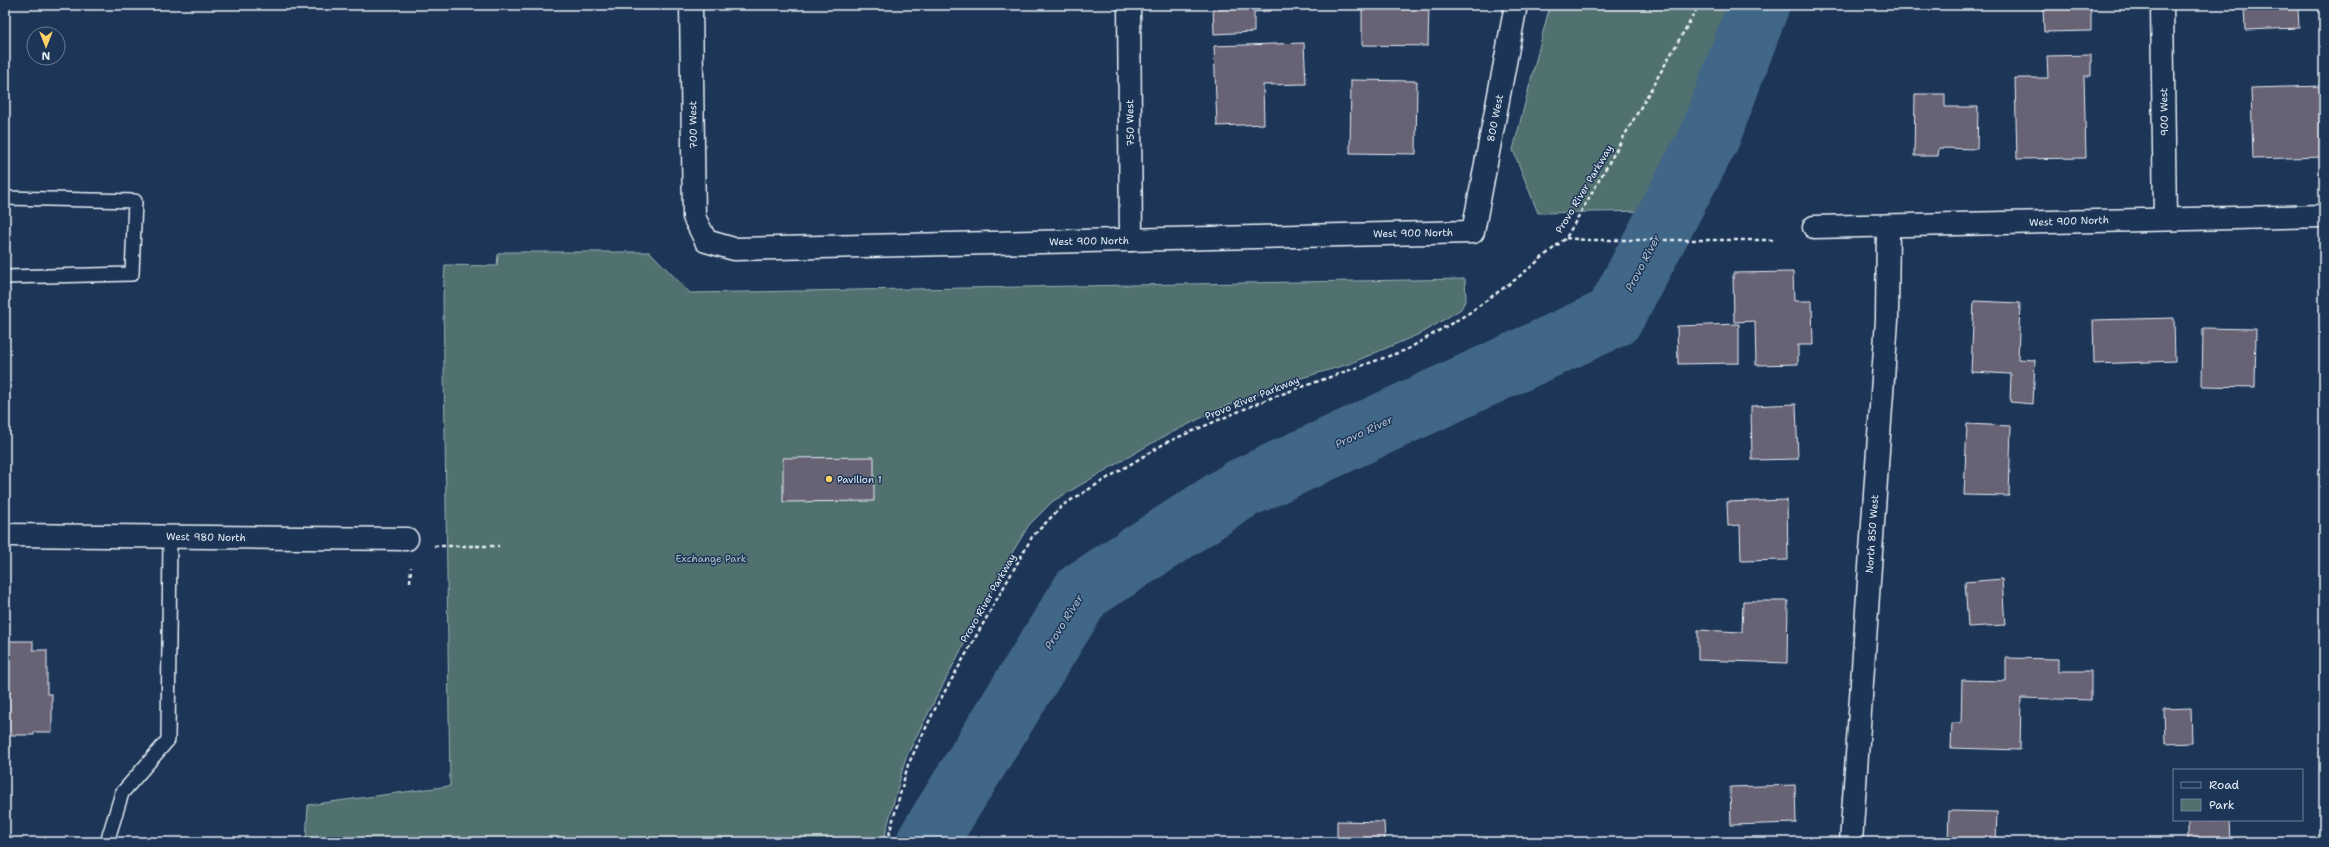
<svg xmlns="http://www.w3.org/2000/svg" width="2329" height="847" font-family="'Shantell Sans',sans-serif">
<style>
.green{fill:#51706f;stroke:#9cb0b4}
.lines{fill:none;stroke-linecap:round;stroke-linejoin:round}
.river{stroke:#416688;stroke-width:61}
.building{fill:#676274;stroke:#e8f1f8}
.lane-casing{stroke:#e8f1f8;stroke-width:16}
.street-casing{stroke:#e8f1f8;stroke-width:25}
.path{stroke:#e8f1f8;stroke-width:2.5;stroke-dasharray:4 3;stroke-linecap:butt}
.lane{stroke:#1d3557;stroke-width:13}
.street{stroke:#1d3557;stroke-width:22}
.poi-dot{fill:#ffd166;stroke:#1d3557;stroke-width:1.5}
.labels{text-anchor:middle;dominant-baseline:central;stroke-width:3;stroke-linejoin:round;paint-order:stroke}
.street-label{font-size:10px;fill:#e8f1f8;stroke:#1d3557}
.poi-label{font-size:10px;fill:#e8f1f8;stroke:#1d3557;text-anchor:start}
.park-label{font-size:10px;fill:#b3c4c8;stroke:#1d3557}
.water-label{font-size:11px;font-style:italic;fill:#aec0d1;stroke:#1d3557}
</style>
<rect width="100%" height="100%" fill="#1d3557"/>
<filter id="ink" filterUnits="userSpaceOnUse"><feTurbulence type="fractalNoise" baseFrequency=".025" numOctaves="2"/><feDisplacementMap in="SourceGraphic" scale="8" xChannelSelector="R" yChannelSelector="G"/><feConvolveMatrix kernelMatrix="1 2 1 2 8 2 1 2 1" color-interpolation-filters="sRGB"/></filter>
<g filter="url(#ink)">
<g class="green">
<path d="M1550,5H1740L1722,51L1650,211L1538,213L1513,150Z"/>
<path d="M505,252H650L690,293L1465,279L1466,299L1461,309L1424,332L1349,364L1298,379L1219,409L1159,439L1053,501L1029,525L1006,563L918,733L905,760L883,842H306L308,805L450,786L443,296L445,265L497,266L498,254Z"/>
</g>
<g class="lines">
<path class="river" d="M927,842L1082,592L1241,489L1614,317L1710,136L1759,5"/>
</g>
<g class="building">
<path d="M1213,5H1271V11L1254,12V32L1214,34Z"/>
<path d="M1362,5H1429L1428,46L1362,45Z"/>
<path d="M2043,5H2091V31L2044,32Z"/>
<path d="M2244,5H2321V9H2298L2299,28L2245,30Z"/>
<path d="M1304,43L1306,84L1263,85L1264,124L1217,126L1214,46Z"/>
<path d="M2091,55V76H2084L2086,158L2017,159L2015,78H2048L2047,56Z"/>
<path d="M1351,80L1417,81L1416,154L1350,153Z"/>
<path d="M2324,86V157L2253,159L2251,88Z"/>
<path d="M1915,94H1945V107H1978L1977,149L1939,148L1938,156H1914Z"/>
<path d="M1793,272L1794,301H1812L1813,345H1798V364L1756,365L1755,321L1734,322L1733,273Z"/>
<path d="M1974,301L2020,303L2018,359L2035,360L2033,404L2010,402L2011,374L1971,372Z"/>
<path d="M2174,318L2175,361L2094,364L2093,320Z"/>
<path d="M1739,324V363L1678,364L1677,326Z"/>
<path d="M2203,328L2256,329L2255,387L2202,386Z"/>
<path d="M1796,404L1798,459L1752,460L1751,406Z"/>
<path d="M1967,424L2011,426L2009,496L1964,495Z"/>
<path d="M874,457V501L783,502V458Z"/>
<path d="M1787,500L1788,560L1741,561L1740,525L1728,526L1727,502Z"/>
<path d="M2002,579L2005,625L1968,627L1965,582Z"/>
<path d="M1743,601H1788L1787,663L1698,660V630L1742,632Z"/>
<path d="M5,641H33V650H47V694H52V732H34V735H5Z"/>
<path d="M2006,658L2058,659V671H2091V700L2021,698L2020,750L1951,748L1952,723H1961L1962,680L2006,681Z"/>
<path d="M2191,708L2192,743L2165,744L2164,709Z"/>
<path d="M1795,785L1796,823L1731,825L1730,787Z"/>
<path d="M1949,811L1997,812L1996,842H1948Z"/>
<path d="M2188,820H2229L2230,842H2188Z"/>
<path d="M1337,821L1384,822L1385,842H1337Z"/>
<path d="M1106,838L1116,840L1122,842H1097V839Z"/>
</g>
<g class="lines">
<g class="lane-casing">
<g id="lane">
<path d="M5,198L135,201L132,274L5,277"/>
<path d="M107,842L122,793L168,740L170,537"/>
</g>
</g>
<g class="street-casing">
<g id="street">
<path d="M691,5L694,217L706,241L734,249L1473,232L1516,5"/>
<path d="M1129,5L1131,240"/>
<path d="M2162,5L2165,218"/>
<path d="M1814,227L2324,216"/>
<path d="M5,535L407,539"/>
<path d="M1851,842L1887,320L1888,226"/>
</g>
</g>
<g class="path">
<path d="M1566,238L1586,240H1776"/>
<path d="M434,546H499"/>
<path d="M410,582L411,567"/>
<path d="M887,842L908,765L935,709L1032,537L1063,505L1167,442L1268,399L1406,350L1469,313L1516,279L1566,238L1699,5"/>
</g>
<use href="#lane" class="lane"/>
<use href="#street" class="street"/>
</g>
</g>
<circle class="poi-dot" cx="829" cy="479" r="4"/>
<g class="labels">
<g class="street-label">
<text transform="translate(2164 112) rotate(-91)">900 West</text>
<text transform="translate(1495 118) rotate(-79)">800 West</text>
<text transform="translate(1130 123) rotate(-91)">750 West</text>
<text transform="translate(693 125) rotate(-91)">700 West</text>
<text transform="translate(1584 189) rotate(-59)">Provo River Parkway</text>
<text transform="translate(2069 221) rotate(-2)">West 900 North</text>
<text transform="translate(1413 233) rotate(-1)">West 900 North</text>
<text transform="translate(1089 241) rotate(-1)">West 900 North</text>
<text transform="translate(1252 398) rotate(-22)">Provo River Parkway</text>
<text transform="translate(1872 534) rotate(-86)">North 850 West</text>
<text transform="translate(206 537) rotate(1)">West 980 North</text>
<text transform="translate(988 598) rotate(-60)">Provo River Parkway</text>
</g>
<g class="poi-label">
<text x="837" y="479">Pavilion 1</text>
</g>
<g class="park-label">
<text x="711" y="558">Exchange Park</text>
</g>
<g class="water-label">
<text transform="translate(1643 263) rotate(-62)">Provo River</text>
<text transform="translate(1364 432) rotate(-25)">Provo River</text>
<text transform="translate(1064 622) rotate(-58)">Provo River</text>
</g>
</g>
<rect width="2329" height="847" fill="none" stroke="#1d3557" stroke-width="20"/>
<rect x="10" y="10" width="2309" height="827" fill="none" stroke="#e8f1f8" stroke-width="1.5" filter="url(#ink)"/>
<rect x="2173" y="769" width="130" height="52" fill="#1d3557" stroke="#6e8097"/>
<rect x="2181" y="782" width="20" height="6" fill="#1d3557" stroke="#6e8097"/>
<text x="2209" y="789" font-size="12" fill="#e8f1f8">Road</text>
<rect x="2181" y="799" width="20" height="12" fill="#51706f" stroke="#6e8097"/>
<text x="2209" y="809" font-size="12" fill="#e8f1f8">Park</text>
<g transform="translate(46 46) rotate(180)"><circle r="19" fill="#1d3557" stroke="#6e8097"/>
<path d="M0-3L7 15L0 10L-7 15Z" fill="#ffd166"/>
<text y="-6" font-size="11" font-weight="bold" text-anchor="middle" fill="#e8f1f8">N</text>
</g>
</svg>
